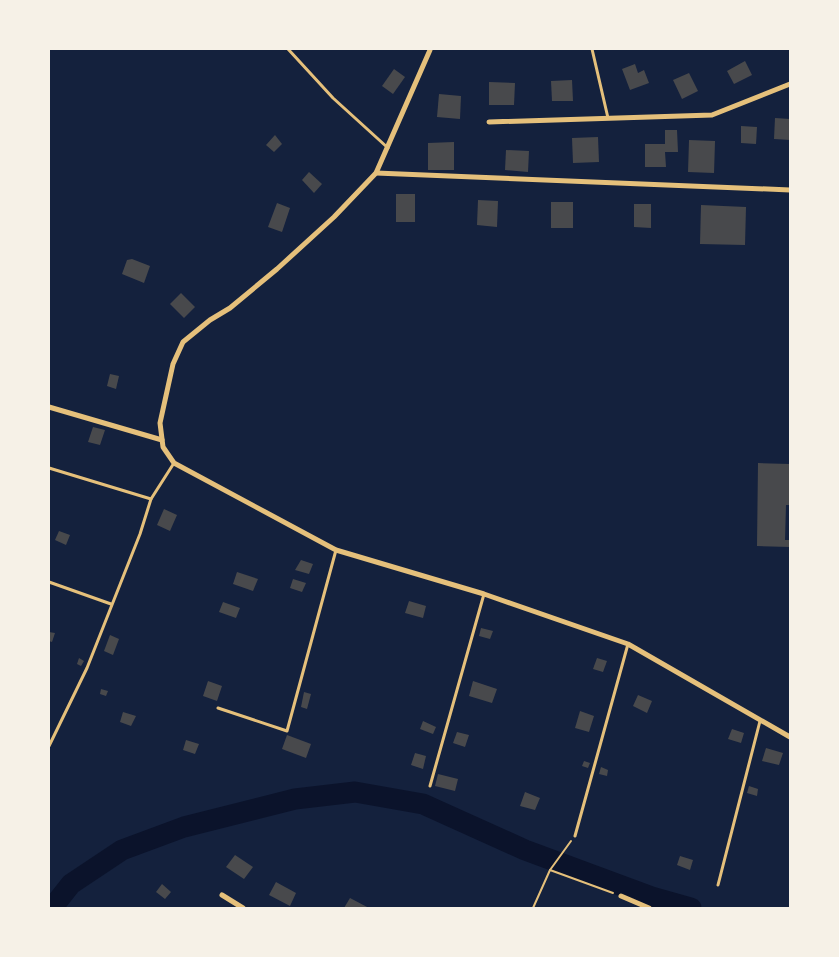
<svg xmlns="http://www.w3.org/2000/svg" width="839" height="957" font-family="'PT Sans Narrow',sans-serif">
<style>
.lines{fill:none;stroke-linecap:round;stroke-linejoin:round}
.river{stroke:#0b132b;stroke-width:21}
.building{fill:#48494c}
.path{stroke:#e5c07b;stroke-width:2}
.service{stroke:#e5c07b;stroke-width:3}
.minor{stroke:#e5c07b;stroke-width:5}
</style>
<rect width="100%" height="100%" fill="#14213d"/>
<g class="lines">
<path class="river" d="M52,908L71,884L122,850L184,827L295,799L355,792L423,804L525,850L652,897L691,908"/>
</g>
<g class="building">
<path d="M745,61L752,75L734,84L727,71Z"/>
<path d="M635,64L638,73L644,70L649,83L630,90L622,69Z"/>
<path d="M394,69L405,77L393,94L382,86Z"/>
<path d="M689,73L698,91L682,99L673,80Z"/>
<path d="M572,80L573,101H552L551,81Z"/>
<path d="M489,82L515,83L514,105H489Z"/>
<path d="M439,94L461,96L460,119L437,117Z"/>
<path d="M775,118L790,119V140L774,139Z"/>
<path d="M741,126L757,127L756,144L741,143Z"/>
<path d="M665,130H677L678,152H665L666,167H645V144H665Z"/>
<path d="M275,135L282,144L274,152L266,145Z"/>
<path d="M598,137L599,162L573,163L572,138Z"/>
<path d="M689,140L715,141L714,173L688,172Z"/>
<path d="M454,142V170H428V143Z"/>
<path d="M506,150L529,151L528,172L505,170Z"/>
<path d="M309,172L322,184L314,193L302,180Z"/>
<rect x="396" y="194" width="19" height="28"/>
<path d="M478,200L498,201L497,227L477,225Z"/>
<rect x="551" y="202" width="22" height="26"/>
<path d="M277,203L290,208L282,232L268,227Z"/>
<path d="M634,204H651V228L634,227Z"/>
<path d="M701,205L746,207L745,245L700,244Z"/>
<path d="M132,259L150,266L144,283L122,274L127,260Z"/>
<path d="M181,293L195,307L184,318L170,304Z"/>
<path d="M110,374L119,376L116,389L107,386Z"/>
<path d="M93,427L105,430L100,445L88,442Z"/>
<path d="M758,463L790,464V505H786L785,540H790V547L757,546Z"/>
<path d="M164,509L177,515L170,531L157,525Z"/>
<path d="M59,531L70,535L66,545L55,540Z"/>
<path d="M301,560L313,564L309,574L295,570Z"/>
<path d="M237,572L258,579L253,591L233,584Z"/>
<path d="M293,579L306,583L302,592L290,588Z"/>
<path d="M409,601L426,606L423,618L405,613Z"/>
<path d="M223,602L240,608L236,618L219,612Z"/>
<path d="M481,628L493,631L490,639L479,636Z"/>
<path d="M49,632L55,633L52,642L49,641Z"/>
<path d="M110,635L119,639L113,655L104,651Z"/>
<path d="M79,658L84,661L81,666L77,664Z"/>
<path d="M597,658L607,661L603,672L593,669Z"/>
<path d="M208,681L222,686L217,701L203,696Z"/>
<path d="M473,681L497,689L492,703L469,696Z"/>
<path d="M101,689L108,691L106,696L100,694Z"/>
<path d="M304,692L311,694L307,709L301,707Z"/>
<path d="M638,695L652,701L647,713L633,706Z"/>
<path d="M580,711L594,716L589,732L575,728Z"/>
<path d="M123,712L136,716L131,726L120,722Z"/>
<path d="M423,721L436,727L433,734L420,729Z"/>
<path d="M732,729L744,733L741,743L728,739Z"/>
<path d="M457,732L469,735L465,747L453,743Z"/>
<path d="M287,735L311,744L306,758L282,749Z"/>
<path d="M186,740L199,744L195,754L183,750Z"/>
<path d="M766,748L783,753L779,765L762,761Z"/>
<path d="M415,753L426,756L423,769L411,765Z"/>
<path d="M584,761L590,763L588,768L582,766Z"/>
<path d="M601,767L608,770L607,776L599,774Z"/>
<path d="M438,774L458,779L455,791L435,786Z"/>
<path d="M749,786L758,789L757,796L747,793Z"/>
<path d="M525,792L540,798L535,810L520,806Z"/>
<path d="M235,855L253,867L244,879L226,867Z"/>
<path d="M680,856L693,860L690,870L677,865Z"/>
<path d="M276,882L296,893L290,906L269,895Z"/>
<path d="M162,884L171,892L165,899L156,892Z"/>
<path d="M350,898L369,908H344Z"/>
</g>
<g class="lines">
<g class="path">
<path d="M550,870L613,893"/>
<path d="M533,908L550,870L571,841"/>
</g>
<g class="service">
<path d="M288,49L333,98L388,148"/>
<path d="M592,49L608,118"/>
<path d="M49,468L151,499"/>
<path d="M49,582L111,604"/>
<path d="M218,708L287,731L336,550"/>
<path d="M49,746L87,668L140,534L151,499L174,463"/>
<path d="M430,786L484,594"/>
<path d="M575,836L628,644"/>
<path d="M718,885L760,721"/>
</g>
<g class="minor">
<path d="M430,50L376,173L334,217L277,269L230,308L210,320L183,342L173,364L160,423L163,447L174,463L336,550L484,594L628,644L790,737"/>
<path d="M489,122L712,115L790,84"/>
<path d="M376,173L790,190"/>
<path d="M49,407L162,440"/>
<path d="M222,895L243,908"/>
<path d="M621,896L649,908"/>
</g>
</g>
<rect width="839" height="957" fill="none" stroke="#f6f1e7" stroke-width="100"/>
</svg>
